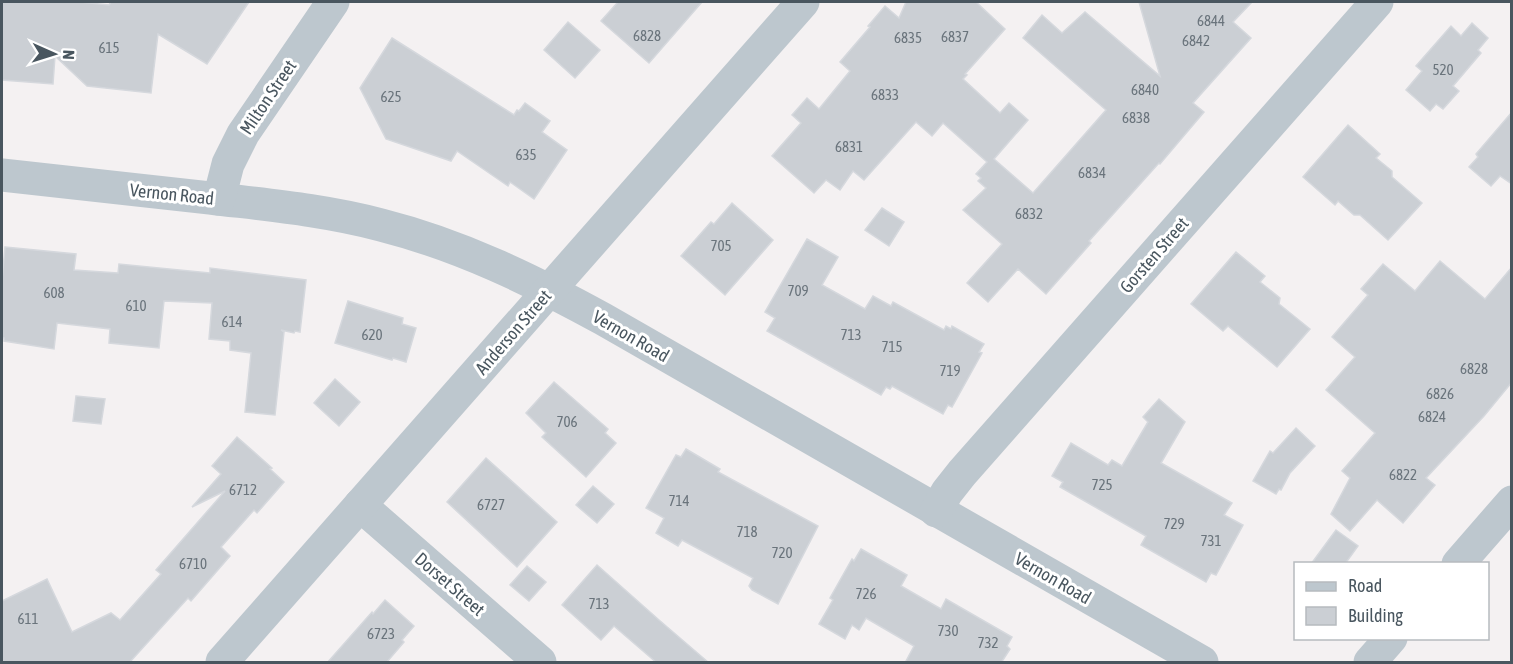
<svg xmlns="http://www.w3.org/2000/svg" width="1513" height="664" font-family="'Asap Condensed',sans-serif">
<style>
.building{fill:#cbcfd4;stroke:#d5d8dd;stroke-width:1.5}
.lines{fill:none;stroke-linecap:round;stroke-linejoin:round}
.minor{stroke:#bdc7ce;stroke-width:33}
.labels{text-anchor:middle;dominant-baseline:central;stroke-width:6;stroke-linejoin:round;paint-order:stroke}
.number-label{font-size:15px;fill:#6a747c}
.street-label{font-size:18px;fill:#49565f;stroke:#fff}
</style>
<rect width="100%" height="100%" fill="#f4f1f2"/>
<g class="building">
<path d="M2,2H80L109,5L111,2H249L207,64L158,34L151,93L87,86L55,56L53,84L2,80Z"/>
<path d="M618,2H702L649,63L601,21Z"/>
<path d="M906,2H976L1005,29L965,74L967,75L963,79L1000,113L1009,103L1028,120L994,159L1033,193L1106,110L1023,38L1042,15L1062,33L1085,12L1160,76L1139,2H1252L1233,22L1251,38L1193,103L1204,112L1160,164L1159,163L1089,241L1091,243L1046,294L1018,269L988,302L967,283L1002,244L963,210L986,188L978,181L981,178L976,174L987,162L943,123L932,136L916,122L864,180L853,171L840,190L826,180L814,193L772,156L801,123L792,115L807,98L819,109L850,71L840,62L870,27L868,26L885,6L899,18Z"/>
<path d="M568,22L600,50L575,78L544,50Z"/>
<path d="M1472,23L1488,38L1478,50L1481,53L1453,86L1459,91L1443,109L1436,104L1430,111L1406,90L1422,71L1416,66L1451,26L1461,36Z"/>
<path d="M392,38L514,115L517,110L519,111L525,103L550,121L542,132L567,150L534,199L510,182L508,186L457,151L451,161L386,139L360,88Z"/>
<path d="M1512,112V184L1500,176L1491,186L1469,167L1478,157L1476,154Z"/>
<path d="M1348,125L1380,154L1376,158L1392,171V177L1422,203L1388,240L1360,215H1354L1338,201L1335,205L1303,177Z"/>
<path d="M732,203L773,240L725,295L681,256L711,222L714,224Z"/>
<path d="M882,208L904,222L889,246L865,230Z"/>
<path d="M807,239L838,257L822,285L865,309L873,296L891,306L893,302L944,330L946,326L951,329L952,326L984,344L979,352L982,353L952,407L948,405L943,414L892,386L890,389L886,387L881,395L767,331L775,318L765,312Z"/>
<path d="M5,247L76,254L74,270L118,273L119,264L210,273V268L306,280L300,332L295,331L294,333L281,330L284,332L275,415L245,412L251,353L230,350V341L209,339L212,303L164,301L159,348L109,343L110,329L57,323L54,349L4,341V338H2V280Z"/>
<path d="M1236,252L1265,276L1260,282L1280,298L1279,304L1310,329L1277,367L1228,326L1223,331L1191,304Z"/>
<path d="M1440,261L1485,299L1512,267V382L1484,416L1426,478L1435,485L1403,523L1377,500L1350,531L1331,514L1350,478L1342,471L1375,433L1326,390L1355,357L1332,337L1368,295L1361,289L1383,264L1415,291Z"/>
<path d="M348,301L403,318L402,324L416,328L406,362L393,358L392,360L335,343Z"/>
<path d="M335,379L360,402L339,426L314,403Z"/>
<path d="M554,382L608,429L605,433L616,443L586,477L542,437L546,433L526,413Z"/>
<path d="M76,396L105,399L101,424L73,421Z"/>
<path d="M1159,399L1185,422L1161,463L1232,503L1224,515L1243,525L1216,575L1211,573L1206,582L1141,545L1146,536L1060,487L1063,482L1052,476L1071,443L1108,465L1112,460L1122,466L1148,422L1143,417Z"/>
<path d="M1296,428L1315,446L1290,473L1281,490L1279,489L1276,494L1253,481L1270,451L1273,453Z"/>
<path d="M237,437L272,468L270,469L284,482L257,513L254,510L221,547L230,556L191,601L188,598L129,663H2V601L47,579L72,632L111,613L120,620L161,574L156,570L225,491L192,507L221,474L212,466Z"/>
<path d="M686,449L720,469L718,472L818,526L778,604L752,590L749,586L753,578L682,540L678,546L656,533L664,518L646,508L676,455L681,457Z"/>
<path d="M486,458L557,522L517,567L447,502Z"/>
<path d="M593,486L614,504L597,523L576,505Z"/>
<path d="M1336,530L1358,546L1345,564H1311Z"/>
<path d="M861,549L907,575L901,586L941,609L946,599L1012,637L1007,646L1010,649L1001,663H905L914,646L866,618L859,630L852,625L845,639L819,624L833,600L830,598L852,559L854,561Z"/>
<path d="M597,565L659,620L709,663H657L614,626L601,640L562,605Z"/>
<path d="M527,566L546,582L529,601L510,585Z"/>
<path d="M385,600L414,626L402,640L404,642L386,663H327L372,612L373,614Z"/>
</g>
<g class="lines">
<g class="minor">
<path d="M2,175C71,182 140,190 210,198C267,205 325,210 381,225C460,245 532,280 603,319L1202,662"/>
<path d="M219,199L228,164L243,134L333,2"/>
<path d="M360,505L540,662"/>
<path d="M936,511L947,492L962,473L1377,2"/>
<path d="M1458,564L1512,502"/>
<path d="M222,662L803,2"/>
<path d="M1370,662L1391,638"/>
</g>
</g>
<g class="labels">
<g class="number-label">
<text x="1211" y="20">6844</text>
<text x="647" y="35">6828</text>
<text x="955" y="36">6837</text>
<text x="908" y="37">6835</text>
<text x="1196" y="40">6842</text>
<text x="109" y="47">615</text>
<text x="1443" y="69">520</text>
<text x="1145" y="89">6840</text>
<text x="885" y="94">6833</text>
<text x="391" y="96">625</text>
<text x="1136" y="117">6838</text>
<text x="849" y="146">6831</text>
<text x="526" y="154">635</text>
<text x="1092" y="172">6834</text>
<text x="1029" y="213">6832</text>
<text x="721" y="245">705</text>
<text x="798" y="290">709</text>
<text x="54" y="292">608</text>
<text x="136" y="305">610</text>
<text x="232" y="321">614</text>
<text x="372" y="334">620</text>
<text x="851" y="334">713</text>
<text x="892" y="346">715</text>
<text x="1474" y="368">6828</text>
<text x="950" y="370">719</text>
<text x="1440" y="393">6826</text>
<text x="1432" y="416">6824</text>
<text x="567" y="421">706</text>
<text x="1403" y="474">6822</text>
<text x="1102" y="484">725</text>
<text x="243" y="489">6712</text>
<text x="679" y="500">714</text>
<text x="491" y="504">6727</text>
<text x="1174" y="523">729</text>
<text x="747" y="531">718</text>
<text x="1211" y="540">731</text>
<text x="782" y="552">720</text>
<text x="193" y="563">6710</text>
<text x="866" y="593">726</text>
<text x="599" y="603">713</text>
<text x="28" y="618">611</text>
<text x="948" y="630">730</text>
<text x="381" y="633">6723</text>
<text x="988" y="642">732</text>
</g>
<g class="street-label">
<text transform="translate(268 97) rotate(-56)">Milton Street</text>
<text transform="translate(172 194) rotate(6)">Vernon Road</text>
<text transform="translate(1154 255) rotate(-49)">Gorsten Street</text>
<text transform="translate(513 332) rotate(-49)">Anderson Street</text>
<text transform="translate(631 336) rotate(30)">Vernon Road</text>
<text transform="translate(1053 578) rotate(30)">Vernon Road</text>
<text transform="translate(450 584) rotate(41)">Dorset Street</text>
</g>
</g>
<rect width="1513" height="664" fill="none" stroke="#49565f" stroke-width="6"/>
<rect x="1294" y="562" width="195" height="78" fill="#ffffff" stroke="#b6bbbf" stroke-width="1.5"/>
<rect x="1306" y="582" width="30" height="9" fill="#bdc7ce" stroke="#b6bbbf" stroke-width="1.5"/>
<text x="1348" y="592" font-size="18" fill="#49565f">Road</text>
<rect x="1306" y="607" width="30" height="18" fill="#cbcfd4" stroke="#b6bbbf" stroke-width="1.5"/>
<text x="1348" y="622" font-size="18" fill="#49565f">Building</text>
<g transform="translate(54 54) rotate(93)" stroke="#ffffff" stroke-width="4.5" paint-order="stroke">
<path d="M0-4.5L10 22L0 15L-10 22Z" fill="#49565f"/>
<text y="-9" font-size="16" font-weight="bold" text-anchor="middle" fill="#49565f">N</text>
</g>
</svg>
